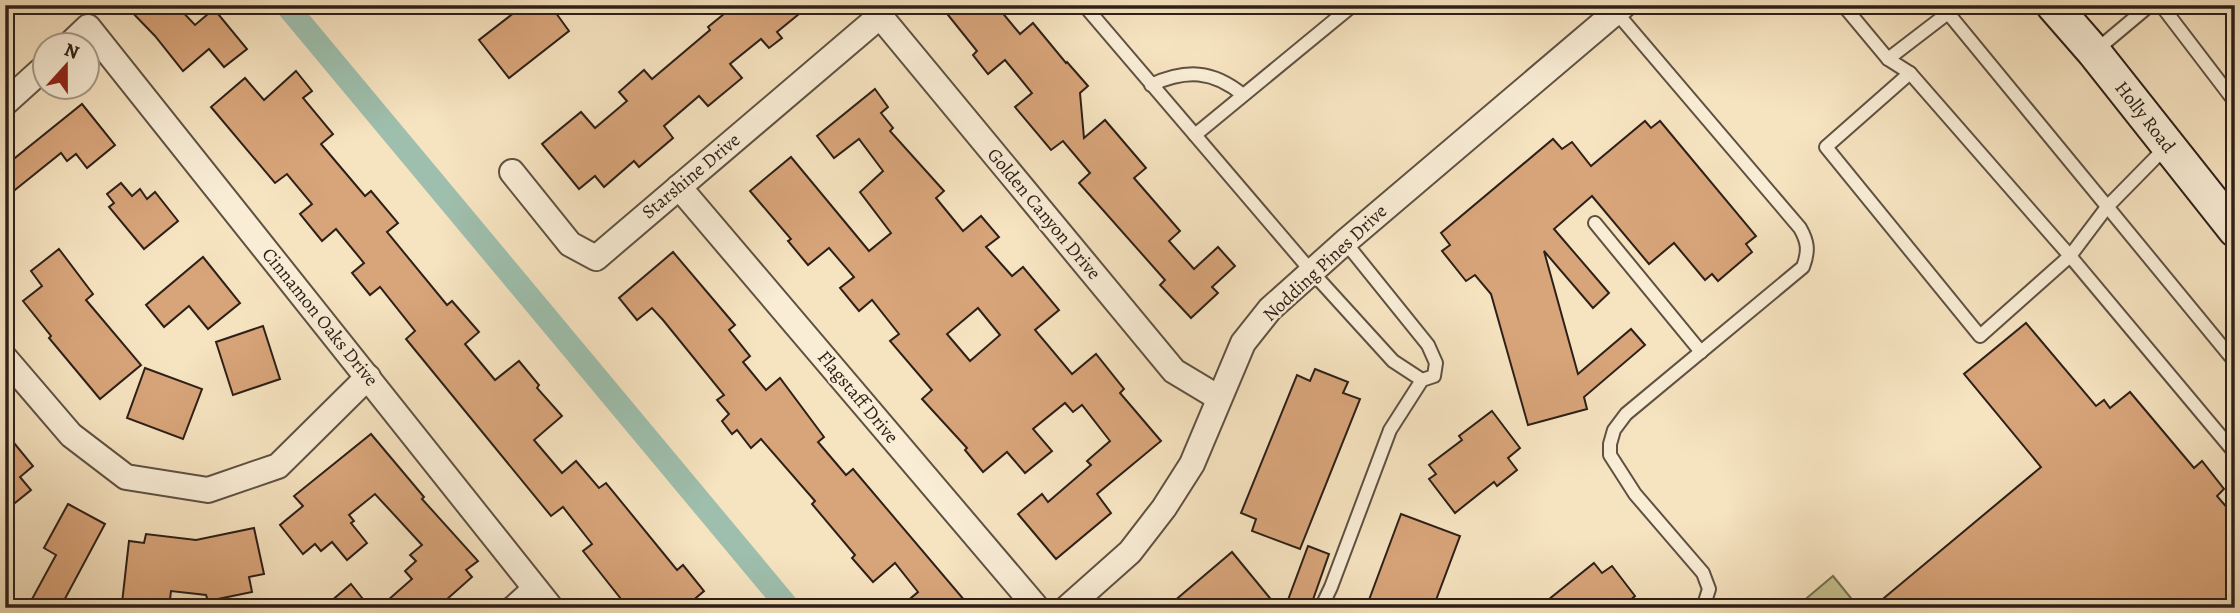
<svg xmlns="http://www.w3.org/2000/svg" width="2240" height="613" font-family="Alegreya,serif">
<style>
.green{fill:#c4c18d;stroke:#787052;stroke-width:2}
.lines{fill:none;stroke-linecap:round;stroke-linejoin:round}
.canal{stroke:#9ebfad;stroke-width:23}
.building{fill:#d8a47a;stroke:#2d2018;stroke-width:2;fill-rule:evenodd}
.lane-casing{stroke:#5f5142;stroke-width:16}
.street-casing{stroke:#5f5142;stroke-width:28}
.secondary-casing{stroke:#2d2018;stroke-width:37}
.lane{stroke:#f9edd6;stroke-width:12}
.street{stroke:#f9edd6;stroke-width:24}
.secondary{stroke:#f9edd6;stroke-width:33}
.labels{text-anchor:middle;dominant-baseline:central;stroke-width:5;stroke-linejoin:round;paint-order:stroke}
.street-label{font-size:19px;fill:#2d2018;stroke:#f9edd6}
</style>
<rect width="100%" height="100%" fill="#f6e3c0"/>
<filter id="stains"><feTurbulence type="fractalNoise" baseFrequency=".00286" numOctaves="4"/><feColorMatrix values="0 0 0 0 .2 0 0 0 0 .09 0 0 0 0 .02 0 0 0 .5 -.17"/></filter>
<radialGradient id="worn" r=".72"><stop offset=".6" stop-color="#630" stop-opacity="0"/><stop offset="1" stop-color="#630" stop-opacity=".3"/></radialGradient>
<path class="green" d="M1833,576L1859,608H1795Z"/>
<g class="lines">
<path class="canal" d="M286,5L789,608"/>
</g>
<g class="building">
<path d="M125,5H176L195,25L214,9L247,49L224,67L209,49L183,71L155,36Z"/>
<path d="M524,5H543L548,12L553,9L569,31L509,78L479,40Z"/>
<path d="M735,5H810L777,32L782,38L769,48L761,39L730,64L742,78L708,106L699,96L664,126L673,138L639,167L634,161L604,187L595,176L579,189L542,144L581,112L595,128L627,101L619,92L644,70L652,79L710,30L708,27Z"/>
<path d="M940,5H996L1020,34L1033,23L1066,63L1067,62L1088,86L1080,93L1084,138L1105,120L1146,168L1134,178L1180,231L1169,241L1194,269L1218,247L1235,266L1212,287L1218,293L1191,318L1160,285L1165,280L1079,183L1090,173L1063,141L1051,150L1015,107L1032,93L1005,60L988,74L973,55L977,51Z"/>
<path d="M296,71L312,91L303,98L333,134L321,144L365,196L371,191L398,223L387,232L447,305L452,301L479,332L465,344L495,380L519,361L539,385L537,388L562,416L534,440L562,473L576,461L599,488L606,483L677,570L683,565L704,591L684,608H637L631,600L625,604L583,551L592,544L563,507L551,516L406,339L415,331L380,287L370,295L352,273L364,263L336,229L322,241L300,214L312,204L287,174L275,183L211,107L245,78L264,100Z"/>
<path d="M875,89L888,107L881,113L893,128L890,131L944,191L936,198L963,231L981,216L999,237L986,247L1012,276L1023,267L1059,310L1035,330L1072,374L1096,354L1124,389L1120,393L1161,441L1097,494L1111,513L1056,559L1018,514L1042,494L1048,502L1091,465L1087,461L1110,441L1082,405L1073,412L1065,403L1033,429L1052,451L1025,473L1007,452L983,472L965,450L967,448L922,399L932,390L890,341L899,334L872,300L859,311L840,288L854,277L829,248L808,265L788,241L791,239L750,191L791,157L869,251L891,233L860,192L883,171L859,139L834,158L817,136ZM978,308L1000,335L970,361L947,334Z"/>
<path d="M82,104L115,145L87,168L76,154L67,161L61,153L5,198V166Z"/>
<path d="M1645,121L1651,128L1660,121L1756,236L1746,244L1752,252L1718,281L1712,274L1705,280L1674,243L1649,264L1592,196L1554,229L1609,293L1593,308L1544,251L1578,374L1631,329L1645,345L1584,397L1587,409L1528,425L1491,294L1475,275L1466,281L1442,251L1450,245L1441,233L1553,139L1562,149L1572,142L1591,166Z"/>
<path d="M121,183L132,196L140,189L147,199L155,192L178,221L144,249L109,207L114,203L107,194Z"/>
<path d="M59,249L93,294L86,300L141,365L100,399L49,338L51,336L23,301L42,286L31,271Z"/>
<path d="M673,252L735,325L729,330L750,356L743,362L766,390L780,378L824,437L818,442L846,475L853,469L971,608H899L918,592L895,563L873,582L852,558L855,555L812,504L815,501L761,439L751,448L737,430L732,434L722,421L729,414L717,400L724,395L663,320L652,308L637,320L619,298Z"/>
<path d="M203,257L240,303L208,329L189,306L164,327L146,305Z"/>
<path d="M2026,323L2096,406L2104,400L2110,408L2130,392L2194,468L2202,461L2224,489L2217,496L2235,517V608H1872L2041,467L1964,374Z"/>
<path d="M263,326L280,379L233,395L216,342Z"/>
<path d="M145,368L202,389L183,439L127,418Z"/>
<path d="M1315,369L1348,382L1343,393L1360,399L1300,549L1252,531L1256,519L1241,513L1297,375L1310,381Z"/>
<path d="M1492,411L1520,448L1508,458L1517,470L1497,486L1494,482L1455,513L1429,479L1436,474L1429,465L1462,440L1459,436Z"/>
<path d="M5,432L33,466L20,477L31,490L5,511Z"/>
<path d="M371,434L424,497L422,499L478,561L466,570L472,577L437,608H379L412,579L405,571L416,561L410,555L422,545L375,494L349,515L354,521L351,523L367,543L347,560L332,542L321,551L315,544L303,554L280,525L303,506L294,496Z"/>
<path d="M68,504L105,524L60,608H48L32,599L56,555L44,548Z"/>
<path d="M1401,514L1460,536L1433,608H1366Z"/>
<path d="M254,528L264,574L249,577L252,592L208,601L206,595L171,591L169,608L122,603L129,541L144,543L146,534L196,540Z"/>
<path d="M1308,546L1329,554L1310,608H1285Z"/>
<path d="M1232,552L1278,608H1166Z"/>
<path d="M1594,563L1602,573L1612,566L1635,596L1621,608H1538Z"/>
<path d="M351,584L370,608H323Z"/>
</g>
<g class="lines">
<g class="lane-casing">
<g id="lane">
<path d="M1084,5L1312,272L1393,361L1422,380"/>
<path d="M1843,5L1888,59L1910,73L2070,256L2107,207L2167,146"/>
<path d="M2161,5L2235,102"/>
<path d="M1616,12L1800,228C1808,242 1809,251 1803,267L1626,414L1614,430L1610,444V455L1635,494L1703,573L1709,589L1703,608"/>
<path d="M2094,52L2150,5"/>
<path d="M1888,59L1948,13L2235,362"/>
<path d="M1910,73L1826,147L1980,336L2070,256L2235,453"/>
<path d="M1151,85C1186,69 1213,70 1243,95"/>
<path d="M1195,135L1353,5"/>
<path d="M1595,223L1701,352"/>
<path d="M1321,608L1331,587L1390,430L1422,380L1434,376L1436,363L1428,345L1345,242"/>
</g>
</g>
<g class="street-casing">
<g id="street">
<path d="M68,46L88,27L551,608"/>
<path d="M5,103L46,66"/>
<path d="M512,172L570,244L596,258L880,16L1174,371L1219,398"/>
<path d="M679,187L1037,608"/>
<path d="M5,358L71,435L126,477L208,490L278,466L368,377"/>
<path d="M514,608L535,589"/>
<path d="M1067,608L1130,552L1164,508L1192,464L1243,343L1270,309L1345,242L1624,5"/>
</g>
</g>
<g class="secondary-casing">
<path id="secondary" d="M2053,5L2094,52L2235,230"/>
</g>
<use href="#lane" class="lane"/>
<use href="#street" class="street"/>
<use href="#secondary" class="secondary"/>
</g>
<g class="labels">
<g class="street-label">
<text transform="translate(2145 117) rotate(52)">Holly Road</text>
<text transform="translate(691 176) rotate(-40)">Starshine Drive</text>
<text transform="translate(1044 214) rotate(50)">Golden Canyon Drive</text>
<text transform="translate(1325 263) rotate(-43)">Nodding Pines Drive</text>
<text transform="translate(320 317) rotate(51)">Cinnamon Oaks Drive</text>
<text transform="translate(858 397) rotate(50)">Flagstaff Drive</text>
</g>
</g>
<rect width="2240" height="613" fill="none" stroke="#f6e3c0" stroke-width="28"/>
<rect x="7" y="7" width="2226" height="599" fill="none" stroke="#2d2018" stroke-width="3.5"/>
<rect x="14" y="14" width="2212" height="585" fill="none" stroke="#2d2018" stroke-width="2"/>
<g transform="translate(66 66) rotate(21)"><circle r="33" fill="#f9edd6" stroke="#a79b8a" stroke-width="2"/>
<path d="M0-5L12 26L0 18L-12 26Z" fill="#8f2418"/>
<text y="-10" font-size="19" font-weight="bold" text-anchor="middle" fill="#2d2018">N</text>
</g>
<rect width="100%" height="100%" filter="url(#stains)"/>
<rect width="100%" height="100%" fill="url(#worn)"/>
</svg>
